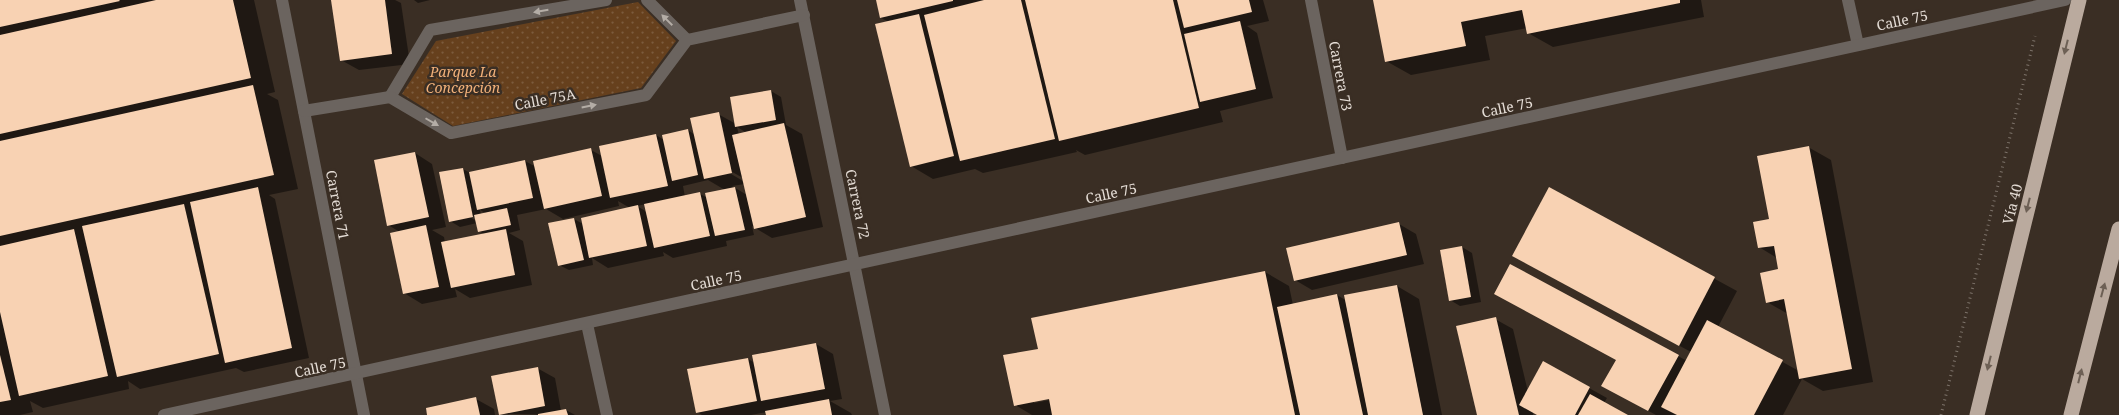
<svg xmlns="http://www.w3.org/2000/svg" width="2119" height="415" font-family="'Noto Serif',serif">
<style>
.park{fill:url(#park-dots)}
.shadow{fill:#0007;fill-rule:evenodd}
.building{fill:#f8d2b3}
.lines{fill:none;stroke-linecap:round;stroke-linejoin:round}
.path{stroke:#7d736a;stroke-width:3;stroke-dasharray:1 4;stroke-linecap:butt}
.minor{stroke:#6b645f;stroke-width:12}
.highway{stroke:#baaa9e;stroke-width:15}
.oneway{fill:#b4ada6}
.oneway2{fill:#6d6055}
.labels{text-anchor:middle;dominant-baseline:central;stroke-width:5;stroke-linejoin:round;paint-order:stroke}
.street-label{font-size:14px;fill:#e5ddd6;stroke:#3a2e24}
.park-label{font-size:14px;font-style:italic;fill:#f1b079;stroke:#3a2e24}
</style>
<defs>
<pattern id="park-dots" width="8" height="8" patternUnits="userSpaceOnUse" patternTransform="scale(1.25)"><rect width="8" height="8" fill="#66401d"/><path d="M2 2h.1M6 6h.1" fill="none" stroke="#7c5b3d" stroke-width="1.8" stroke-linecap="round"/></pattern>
</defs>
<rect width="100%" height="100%" fill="#3a2e24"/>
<path class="park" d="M638,2L676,41L641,88L453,126L402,94L436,41Z"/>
<g class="shadow">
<path d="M0,0H254L275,92L267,94L278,100L298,189L269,195L275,199L309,358L244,372L236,368L140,389L128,381L129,389L43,408L30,401L33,412L20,415H0Z"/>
<path d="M333,0H395L401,3L410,64L359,70L341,60Z"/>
<path d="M414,0H430L418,3Z"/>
<path d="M877,0H1263L1269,21L1247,26L1257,33L1273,98L1220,111L1223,122L1085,155L1076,150L1077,152L983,173L975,169L933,179L911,166L889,22L881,18Z"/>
<path d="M1374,0H1701L1704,17L1553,47L1528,33L1527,28L1485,36L1490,60L1411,75L1386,61Z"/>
<path d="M771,91L781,97L786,125L802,134L823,227L772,238L752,226L754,235L726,241L727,246L673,258L663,252L664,256L608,268L592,258L593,265L569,270L559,265L574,219L583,224L630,208L618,201L619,206L563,219L546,209L517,215L520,230L509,233L523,241L532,285L470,298L455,289L457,297L422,304L404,293L400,232L388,225L415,153L432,164L446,227L432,230L444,237L445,243L485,235L479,231L477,223L460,227L450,221L463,169L470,173L525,161L536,167L591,150L602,156L656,135L664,140L688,130L695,135L718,114L736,124ZM737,127L747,133L739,135ZM727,169L743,178V181L726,171ZM708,180L725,190L708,198L700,194L685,197L683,186ZM745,184L747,195L732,186ZM646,204L647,212L637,206ZM480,210L487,214L481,215ZM468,213L476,218V221L467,215Z"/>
<path d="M1808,147L1831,160L1873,382L1823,391L1802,379L1783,415H1656L1625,398L1678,356L1687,361L1691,352L1536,268L1550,189L1737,291L1718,327L1799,371L1788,314L1767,302L1780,270L1777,258L1759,247L1770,220Z"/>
<path d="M1399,224L1416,234L1424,264L1312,290L1295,280Z"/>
<path d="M1462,247L1472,253L1481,302L1460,306L1450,300Z"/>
<path d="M1265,272L1289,286L1293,305L1337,295L1347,301L1397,286L1419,299L1442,415H1032L1015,405L1039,350ZM1055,397V399L1034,403V401Z"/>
<path d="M1495,319L1513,329L1528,392L1544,363L1607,398L1604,403L1625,415H1539L1533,412V415H1478Z"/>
<path d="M816,344L833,354L842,399L830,401L851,413L852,415H767V412L751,415H702L697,412L748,359L755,363Z"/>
<path d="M537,368L555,378L561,411L566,410L575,415L500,414Z"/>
<path d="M476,399L494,409L495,415H428Z"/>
</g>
<g class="building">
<path d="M0,0H119L120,1L0,27Z"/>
<path d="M156,0H233L251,78L0,134V35Z"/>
<path d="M331,0H385L392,54L340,61Z"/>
<path d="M876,0H953V1L880,18Z"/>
<path d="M984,0H1021L1055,139L960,161L924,15Z"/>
<path d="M1025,0H1173L1199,108L1059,141Z"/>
<path d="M1177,0H1249L1252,12L1184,28Z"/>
<path d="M1373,0H1680V3L1527,34L1522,10L1461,22L1466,46L1385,62Z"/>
<path d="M919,14L954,156L910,167L875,24Z"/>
<path d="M1240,21L1256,89L1200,102L1184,34Z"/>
<path d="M253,85L274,175L0,236V141Z"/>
<path d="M771,90L776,120L735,127L730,97Z"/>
<path d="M719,112L732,173L704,179L690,118Z"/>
<path d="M784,123L806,217L754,229L732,135Z"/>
<path d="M688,129L698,175L672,181L662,135Z"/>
<path d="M656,134L668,186L610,198L599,146Z"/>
<path d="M1809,146L1852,369L1799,379L1784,299L1766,303L1760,273L1778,269L1774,246L1758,248L1753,222L1769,219L1757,156Z"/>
<path d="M591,148L602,196L544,209L533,161Z"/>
<path d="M415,152L429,217L387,226L374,160Z"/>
<path d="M525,160L533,198L477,210L469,172Z"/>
<path d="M463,168L473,217L449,222L439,172Z"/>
<path d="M258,187L292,348L225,363L190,202Z"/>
<path d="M735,187L745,230L715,236L705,193Z"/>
<path d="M1549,187L1715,277L1679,346L1512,256Z"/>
<path d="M700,192L710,236L654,248L644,204Z"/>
<path d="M184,204L219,354L117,377L82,226Z"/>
<path d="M638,205L647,246L589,258L581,218Z"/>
<path d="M507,208L511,225L478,232L474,215Z"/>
<path d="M574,218L584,260L558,266L548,223Z"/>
<path d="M1399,222L1407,255L1294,281L1286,248Z"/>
<path d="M426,225L439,287L403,294L390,233Z"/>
<path d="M74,229L108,376L19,396L0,312V246Z"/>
<path d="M506,229L515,275L451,288L441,242Z"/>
<path d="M1462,246L1471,297L1449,301L1440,250Z"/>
<path d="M1510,264L1679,355L1648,411L1601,386L1616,360L1494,294Z"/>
<path d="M1265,271L1295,415H1052L1049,399L1014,406L1003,355L1038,349L1031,318Z"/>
<path d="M1397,285L1423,415H1368L1344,295Z"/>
<path d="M1337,294L1363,415H1300L1277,307Z"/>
<path d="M1496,317L1519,415H1477L1456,326Z"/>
<path d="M1707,320L1783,360L1754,415H1677L1661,407Z"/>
<path d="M816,343L825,389L761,401L752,355Z"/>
<path d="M0,355L11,400L0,402Z"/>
<path d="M748,358L757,401L696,413L687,369Z"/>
<path d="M1543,361L1590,387L1575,415H1537L1519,405Z"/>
<path d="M538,367L545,406L499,415L491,376Z"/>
<path d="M1590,394L1628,415H1578Z"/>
<path d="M476,397L480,415H427L426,408Z"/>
<path d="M829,399L832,415H766L765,411Z"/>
<path d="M566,409L568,415H538V414Z"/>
</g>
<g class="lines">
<path class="path" d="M1941,415L2035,36"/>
<g class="minor">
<path d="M282,0L364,415"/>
<path d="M647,0L687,40"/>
<path d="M800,0L885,415"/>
<path d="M1311,0L1342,158"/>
<path d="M1848,0L1858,45"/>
<path d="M390,97L430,30L606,0"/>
<path d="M304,111L390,97L451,133L646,95L687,40L804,15"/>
<path d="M587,324L607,415"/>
<path d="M164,415L2065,0"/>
</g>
<g class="highway">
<path d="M1977,415L2079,0"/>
<path d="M2071,415L2119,229"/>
</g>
</g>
<defs><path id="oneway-solid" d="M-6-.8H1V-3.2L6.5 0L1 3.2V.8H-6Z" transform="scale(1.25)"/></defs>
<g class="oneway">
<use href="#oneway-solid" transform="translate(541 11) rotate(170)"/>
<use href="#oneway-solid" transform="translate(667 20) rotate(-135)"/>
<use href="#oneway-solid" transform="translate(589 106) rotate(-11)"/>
<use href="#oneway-solid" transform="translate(432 122) rotate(30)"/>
</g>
<g class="oneway2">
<use href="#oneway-solid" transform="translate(2066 47) rotate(104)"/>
<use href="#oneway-solid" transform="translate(2028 205) rotate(104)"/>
<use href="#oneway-solid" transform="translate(2103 290) rotate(-75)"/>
<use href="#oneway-solid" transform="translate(1989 363) rotate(104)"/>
<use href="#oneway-solid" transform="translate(2080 376) rotate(-76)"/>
</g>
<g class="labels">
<g class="street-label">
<text transform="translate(1902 20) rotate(-12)">Calle 75</text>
<text transform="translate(1341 76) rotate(79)">Carrera 73</text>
<text transform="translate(545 99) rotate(-11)">Calle 75A</text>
<text transform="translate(1507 107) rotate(-12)">Calle 75</text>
<text transform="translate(1111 193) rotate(-12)">Calle 75</text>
<text transform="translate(858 204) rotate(78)">Carrera 72</text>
<text transform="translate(2012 204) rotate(-76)">Vía 40</text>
<text transform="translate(338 205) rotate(79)">Carrera 71</text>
<text transform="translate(716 280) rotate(-12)">Calle 75</text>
<text transform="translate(320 367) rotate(-12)">Calle 75</text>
</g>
<g class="park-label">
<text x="463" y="71">Parque La<tspan x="463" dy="16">Concepción</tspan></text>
</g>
</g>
</svg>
